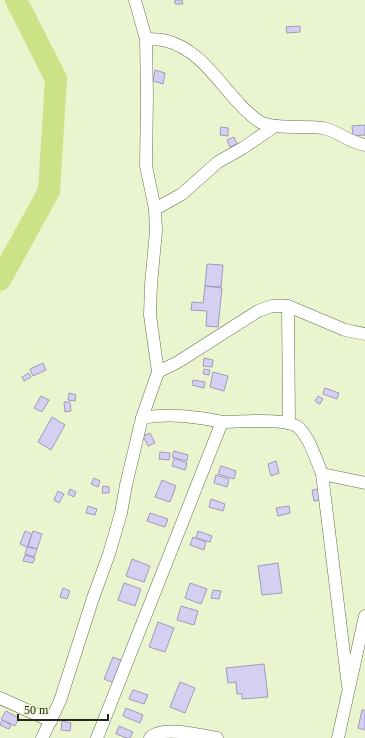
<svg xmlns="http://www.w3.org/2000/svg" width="365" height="738" font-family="'Times New Roman',serif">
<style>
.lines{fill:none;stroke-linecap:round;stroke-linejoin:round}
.river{stroke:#cbe286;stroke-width:22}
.building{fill:#d5d0f2;stroke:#9f9abc}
.minor-casing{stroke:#666f4f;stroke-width:13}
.minor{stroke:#fff;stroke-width:12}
</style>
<rect width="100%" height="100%" fill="#eaf5d0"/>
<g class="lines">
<path class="river" d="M0,280L49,191L56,79L16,0"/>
</g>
<g class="building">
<path d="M175,0H182L183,4H175Z"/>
<path d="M300,26V32L287,33L286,27Z"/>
<path d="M155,70L165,73L163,84L153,81Z"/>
<path d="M365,125V135L353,136L352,126Z"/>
<path d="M221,127L228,128V136L220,135Z"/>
<path d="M234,137L237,144L230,147L227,140Z"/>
<path d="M207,264L223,265L221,287L205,286Z"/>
<path d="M205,286L222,288L218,327L206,326L207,311L191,310L192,302L203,303Z"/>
<path d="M204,358L213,360L212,367L203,366Z"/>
<path d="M43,363L46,370L33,376L30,369Z"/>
<path d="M204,369L210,370L209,375L203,374Z"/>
<path d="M213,372L228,376L224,391L210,387Z"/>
<path d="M29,373L31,377L24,381L22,377Z"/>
<path d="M193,380L205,382L204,388L192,385Z"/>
<path d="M325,388L339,393L337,399L323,394Z"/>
<path d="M69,393L76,395L75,401L68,400Z"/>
<path d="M41,396L49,400L42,412L34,408Z"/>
<path d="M318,396L323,399L320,404L315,401Z"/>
<path d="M64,402H70L71,411L65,412Z"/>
<path d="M52,417L65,425L51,450L38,442Z"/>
<path d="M150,433L155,443L148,446L143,436Z"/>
<path d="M174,451L188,455L187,461L172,457Z"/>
<path d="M160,452L170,453L169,460L159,459Z"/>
<path d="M174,458L187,463L185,470L172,466Z"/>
<path d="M276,461L279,473L271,476L268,464Z"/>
<path d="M221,466L236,471L234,479L218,474Z"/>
<path d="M216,475L229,479L227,487L214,483Z"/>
<path d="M94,478L100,481L98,487L91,484Z"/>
<path d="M162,480L176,486L170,502L155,497Z"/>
<path d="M103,486L109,487V493H102Z"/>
<path d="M70,489L76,492L74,497L68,494Z"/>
<path d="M319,489L321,500L314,501L312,490Z"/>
<path d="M58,491L64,494L59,503L54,500Z"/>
<path d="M211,499L225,504L223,511L209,507Z"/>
<path d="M88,506L97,509L95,515L86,513Z"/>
<path d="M289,506L290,513L278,516L276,508Z"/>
<path d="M150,513L168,519L165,527L147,521Z"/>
<path d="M25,531L32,534L27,547L20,544Z"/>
<path d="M33,531L42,534L37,549L28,546Z"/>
<path d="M198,531L212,536L210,542L196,538Z"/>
<path d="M193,537L206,542L204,550L190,545Z"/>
<path d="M27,547L37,549L34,557L25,554Z"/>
<path d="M25,555L35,558L33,563L23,561Z"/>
<path d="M132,559L150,566L144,582L126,576Z"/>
<path d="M278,563L282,593L262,595L258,566Z"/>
<path d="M124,583L141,589L135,606L118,600Z"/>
<path d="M190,583L207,589L201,604L185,598Z"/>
<path d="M63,588L70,591L67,599L60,597Z"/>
<path d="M213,590L221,591L219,599L211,598Z"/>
<path d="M181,606L198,611L194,625L177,620Z"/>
<path d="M158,622L174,628L165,652L149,647Z"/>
<path d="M113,657L128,663L119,685L104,679Z"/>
<path d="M264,664L268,697L242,699V694H237L236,682L228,683L226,668Z"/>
<path d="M180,682L195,688L185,713L170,707Z"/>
<path d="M133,690L148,695L144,704L129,699Z"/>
<path d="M126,708L143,715L140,723L123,716Z"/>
<path d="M362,710H365V730L358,728Z"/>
<path d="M6,711L19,718L15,726L1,719Z"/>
<path d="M2,720L11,725L9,729L0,725Z"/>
<path d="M62,721L71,723L70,731L61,730Z"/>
<path d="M119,726L133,732L130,738H127L116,734Z"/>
</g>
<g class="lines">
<g class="minor-casing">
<g id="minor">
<path d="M146,39C153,39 160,39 167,41C208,52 227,100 260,122C274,130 306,125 323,128C338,131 350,143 365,145"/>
<path d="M155,209L182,194L218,162L243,148L275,126"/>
<path d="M288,306L289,423"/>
<path d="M158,372L178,362L258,311L272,306H288L345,330L365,334"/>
<path d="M142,418C162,414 180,415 200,418C208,419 216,421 224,422C239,422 288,417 299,428C310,439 316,459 322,474L348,686"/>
<path d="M322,474L365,483"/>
<path d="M0,698L51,721"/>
<path d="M42,738L60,701L93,598L109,554L121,513L126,485L142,418L158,372L150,315L151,284L156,231L155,209L146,166L147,96L146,39L135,0"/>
<path d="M97,738L222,422"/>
<path d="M150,738C161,725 201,735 217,738"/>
<path d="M338,738L365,616"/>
</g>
</g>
<use href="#minor" class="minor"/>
</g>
<path d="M18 714v6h90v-6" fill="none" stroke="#26291c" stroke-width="2"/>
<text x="24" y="714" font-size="12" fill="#26291c" stroke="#eaf5d0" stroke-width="3" paint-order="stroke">50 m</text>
</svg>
